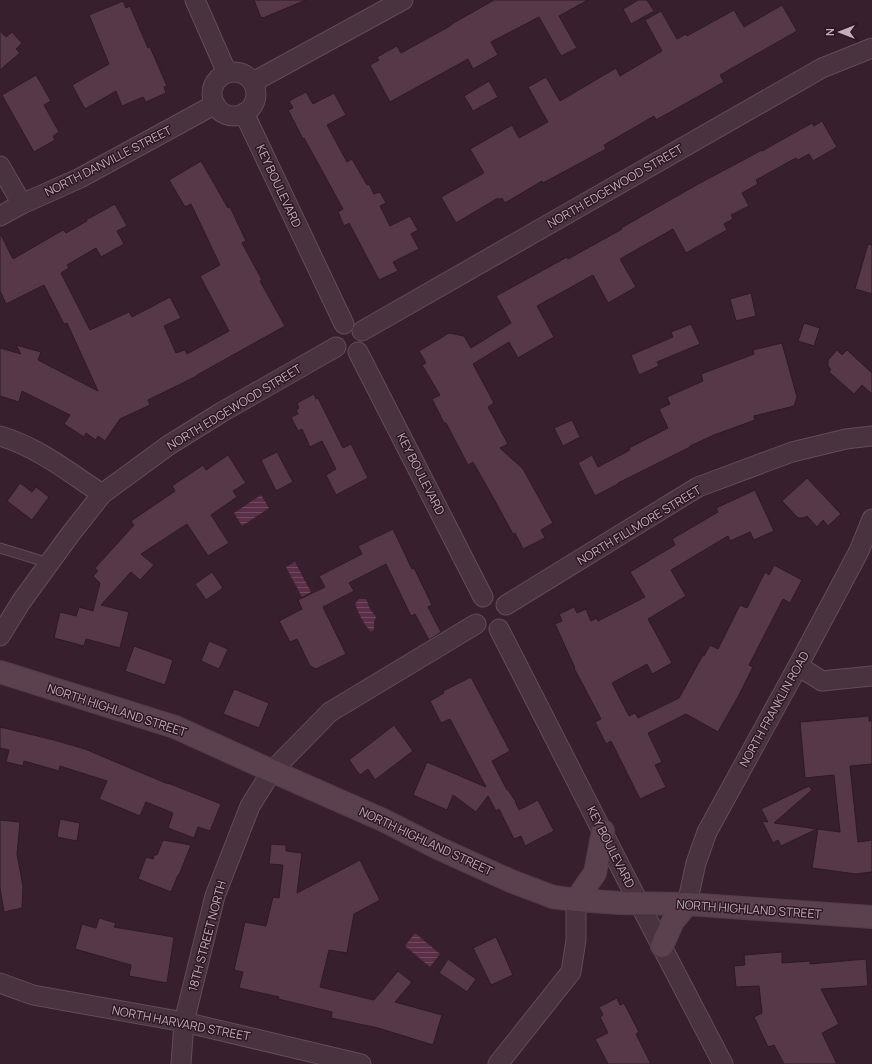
<svg xmlns="http://www.w3.org/2000/svg" width="872" height="1064" font-family="Manrope,sans-serif">
<style>
.water{fill:url(#water-rules)}
.building{fill:#563848;stroke:#2e1a25}
.lines{fill:none;stroke-linecap:round;stroke-linejoin:round}
.lane-casing{stroke:#634d59;stroke-width:11}
.street-casing{stroke:#634d59;stroke-width:21}
.secondary-casing{stroke:#513c47;stroke-width:24}
.lane{stroke:#48333e;stroke-width:9}
.street{stroke:#48333e;stroke-width:19}
.secondary{stroke:#5b404e;stroke-width:22}
.labels{text-anchor:middle;dominant-baseline:central;stroke-width:3;stroke-linejoin:round;paint-order:stroke}
.street-label{font-size:12px;fill:#c5adb9;stroke:#2c1823}
</style>
<defs>
<pattern id="water-rules" width="6" height="5" patternUnits="userSpaceOnUse"><rect width="6" height="5" fill="#5b2f47"/><path d="M0 2.5h6" fill="none" stroke="#714a5f"/></pattern>
</defs>
<rect width="100%" height="100%" fill="#371f2d"/>
<g class="water">
<path d="M261,495L269,508L242,526L234,513Z"/>
<path d="M295,562L311,592L302,597L286,567Z"/>
<path d="M359,599H366L370,609L376,617L374,622V629L371,632C363,623 359,614 355,604Z"/>
<path d="M415,933L440,954L430,967L405,946Z"/>
</g>
<g class="building">
<path d="M254,0H306L263,18V17L261,18Z"/>
<path d="M494,0H588L559,16L577,48L561,56L539,17L491,42L498,55L473,69L468,59L390,102L370,65L379,60L377,57L397,46L401,53L450,26V25Z"/>
<path d="M638,0H647L654,11L631,24L623,9Z"/>
<path d="M123,1L126,8L130,6L148,48L150,47L167,86L164,87L166,93L146,102L143,97L122,106L116,91L85,109L72,85L109,64L89,15Z"/>
<path d="M782,5L797,31L720,75L724,82L656,120L654,116L604,145L606,149L543,183L542,181L505,203L502,198L499,200L498,198L456,223L441,197L484,173L470,149L512,125L519,138L548,122L528,87L546,77L560,101L616,68L620,76L662,51L645,20L661,11L677,39L686,34L687,36L734,10L744,27Z"/>
<path d="M0,31L6,37L12,32L22,43L16,49L20,53L0,70Z"/>
<path d="M36,75L51,101L44,105L59,132L53,136L55,140L34,152L2,95Z"/>
<path d="M489,81L498,97L473,111L464,96Z"/>
<path d="M306,92L313,104L334,93L346,115L327,125L347,162L352,159L367,185L369,184L374,194L380,192L386,203L380,206L390,226L410,216L418,230L411,234L419,249L393,262L398,271L379,280L349,223L344,226L338,212L343,209L304,138L303,139L288,110L293,108L289,101Z"/>
<path d="M822,121L837,147L813,161L809,154L798,160L796,158L756,180L758,184L742,193L749,206L731,215L733,219L724,224L727,230L686,253L673,229L620,259L636,287L608,303L593,275L537,306L554,337L518,358L509,342L473,364L494,403L488,407L508,444L500,448L523,469L553,523L541,530L545,538L523,549L515,533L513,534L495,501L473,462L468,465L446,423H444L432,399L440,395L422,365L426,363L419,351L449,333L464,336L471,348L511,323L496,296L567,257L568,259L622,229L621,228L700,183L762,150V151L812,123L814,126Z"/>
<path d="M201,161L228,208L230,207L246,241L242,243L262,280L260,281L285,326L197,375V376L148,400L150,405L120,419L105,441L98,436L96,440L86,433L84,437L64,424L70,415L22,391L19,402L0,396V348L21,354L16,345L41,352L38,360L98,391L67,323L64,324L44,285L6,304L0,291V233L13,259L63,230L66,233L87,221L86,220L115,204L127,226L117,231L124,244L101,257L96,248L67,265L69,268L61,273L90,330L129,312L132,317L170,297L181,318L164,326L176,353L185,350L187,354L229,331L200,276L220,265L191,204L185,207L169,180Z"/>
<path d="M868,244L872,245V294L855,289Z"/>
<path d="M751,293L756,316L736,321L730,299Z"/>
<path d="M804,323L820,328L814,346L798,341Z"/>
<path d="M691,324L700,344L657,362L659,366L639,375L631,355L673,337L671,332Z"/>
<path d="M782,343L797,397L794,406L754,416L755,420L714,435L690,446V447L618,483V484L595,496L578,463L592,455L598,467L630,450L629,448L668,428L659,409L670,404L667,397L703,381L701,374L754,354L753,350Z"/>
<path d="M837,350L842,355L847,350L872,373V394L862,385L854,394L829,372L831,369L828,367V360Z"/>
<path d="M314,394L316,399L318,398L343,448L351,444L368,478L336,495L326,475L336,469L322,441L310,447L302,429L298,431L291,417L298,414L296,410L299,408L297,403Z"/>
<path d="M572,420L580,437L563,446L554,428Z"/>
<path d="M277,452L293,482L276,491L261,460Z"/>
<path d="M228,455L246,483L233,491L237,497L211,515L229,543L208,556L187,524L141,554L154,565L140,580L131,572L101,605L129,612L120,648L86,639L84,646L54,638L60,612L76,616L79,607L93,611L100,583L93,576L98,571L95,568L134,525L131,521L175,491L172,486L203,465L206,470Z"/>
<path d="M807,478L841,514L828,526L823,520L817,527L807,516L803,518H798L782,501Z"/>
<path d="M20,483L32,492L36,487L49,497L32,520L7,501Z"/>
<path d="M755,490L774,531L754,540L750,532L730,541L728,536L671,570L686,596L648,619L672,663L652,674L647,664L612,683L629,716L635,713L638,718L679,698L703,655L704,656L710,645L718,649L740,605L747,608L765,572L769,575L774,565L802,580L790,603L783,599L749,665L753,667L739,695L718,732L686,714L648,733L662,762L655,765L666,787L640,799L611,741L606,744L595,722L601,719L574,668H575L555,624L562,621L559,614L574,607L577,613L586,609L591,621L597,618L598,621L645,597L630,572L675,545L672,539L718,512L716,508Z"/>
<path d="M393,529L412,569L414,568L432,605L428,607L441,632L429,640L415,614L411,616L386,564L349,583L354,591L323,607L346,654L316,669L310,666L297,639L290,642L279,621L302,609L298,600L325,587L319,576L362,554L358,546Z"/>
<path d="M212,572L223,588L206,600L195,584Z"/>
<path d="M209,641L228,649L219,669L201,661Z"/>
<path d="M134,646L173,660L165,685L125,671Z"/>
<path d="M471,677L510,751L492,761L507,790H508L514,799L516,800L515,801L519,810L538,800L554,831L525,846L521,836L514,839L499,809L496,811L488,796L476,812L453,795L447,810L413,795L427,762L486,787L450,719L441,723L430,701L444,693L443,691Z"/>
<path d="M234,689L269,703L259,728L223,714Z"/>
<path d="M869,716V721H872V764L850,766L858,842L872,840V872L856,874L812,868L818,829L840,832L834,775L805,778L800,722Z"/>
<path d="M394,725L413,751L375,780L368,769L360,775L349,760Z"/>
<path d="M0,727L54,740L85,749L168,784V783L221,804L210,831L198,827L194,838L168,828L173,813L146,802L140,816L99,799L107,781L60,766L59,771L24,761L23,766L6,762L9,750L0,748Z"/>
<path d="M809,786L812,790L774,823L817,829L781,846L778,840L773,843L762,821L768,822L761,809Z"/>
<path d="M60,819L80,823L77,841L57,837Z"/>
<path d="M0,820L20,822L17,854L23,886L22,908L4,912L0,888Z"/>
<path d="M163,840L191,845L179,875H178L171,892L138,879L146,857L153,859L154,855H157Z"/>
<path d="M271,844L286,845V851L302,853L297,893L360,860L380,900L354,914L347,953L329,950L320,987L374,1000L398,971L412,982L395,1002L442,1015L433,1045L378,1028L331,1018L332,1012L278,999L279,997L239,988L243,972L234,970L245,922L266,926L273,897L279,898L283,865L269,864Z"/>
<path d="M99,918L116,923L114,927L174,937L167,983L129,976L131,965L75,949L82,924L96,928Z"/>
<path d="M496,937L513,975L491,985L473,948Z"/>
<path d="M782,952V963L810,961V964L866,959L868,986L821,989L839,1024L822,1033L837,1064H784L774,1045L768,1047L754,1017L762,1013L759,986L736,987L734,966L745,965L744,955Z"/>
<path d="M448,959L476,979L467,992L439,973Z"/>
<path d="M617,998L620,1005L624,1003L639,1032L636,1034L651,1064H608L595,1039L608,1033L600,1017L603,1015L599,1007Z"/>
</g>
<g class="lines">
<g class="lane-casing">
<path id="lane" d="M0,548L49,563"/>
</g>
<g class="street-casing">
<g id="street">
<path d="M195,0L227,73"/>
<circle cx="234" cy="94" r="22"/>
<path d="M253,82L403,0"/>
<path d="M244,113L344,324"/>
<path d="M0,166L22,204"/>
<path d="M0,216L22,204L80,178L201,112L215,104"/>
<path d="M362,331L822,68L872,48"/>
<path d="M358,352L483,597"/>
<path d="M0,436C38,447 70,473 102,494"/>
<path d="M506,605L698,487L792,452L846,439L872,436"/>
<path d="M499,629L626,878L723,1064"/>
<path d="M0,636L21,602L69,536L102,494L169,445L222,412L336,347"/>
<path d="M798,666L822,681L872,676"/>
<path d="M687,904L696,863L707,832L798,666L859,551L872,519"/>
<path d="M0,983L33,995L184,1022L361,1064"/>
<path d="M181,1064L184,1022L215,896L250,806L272,771L330,712L476,624"/>
<path d="M498,1064L571,972L576,940V900"/>
</g>
</g>
<g class="secondary-casing">
<g id="secondary">
<path d="M0,672L175,727L272,771L383,820L438,848L511,881L553,897L576,900L620,903L687,904L872,917"/>
<path d="M576,900L595,873L603,831"/>
<path d="M662,946L673,921L687,904"/>
</g>
</g>
<use href="#lane" class="lane"/>
<use href="#street" class="street"/>
<use href="#secondary" class="secondary"/>
</g>
<g class="labels">
<g class="street-label">
<text transform="translate(108 161) rotate(-27)">NORTH DANVILLE STREET</text>
<text transform="translate(279 186) rotate(65)">KEY BOULEVARD</text>
<text transform="translate(615 186) rotate(-30)">NORTH EDGEWOOD STREET</text>
<text transform="translate(234 407) rotate(-31)">NORTH EDGEWOOD STREET</text>
<text transform="translate(421 474) rotate(63)">KEY BOULEVARD</text>
<text transform="translate(639 525) rotate(-31)">NORTH FILLMORE STREET</text>
<text transform="translate(774 709) rotate(-61)">NORTH FRANKLIN ROAD</text>
<text transform="translate(117 710) rotate(18)">NORTH HIGHLAND STREET</text>
<text transform="translate(426 841) rotate(25)">NORTH HIGHLAND STREET</text>
<text transform="translate(611 847) rotate(63)">KEY BOULEVARD</text>
<text transform="translate(749 909) rotate(4)">NORTH HIGHLAND STREET</text>
<text transform="translate(207 936) rotate(-75)">18TH STREET NORTH</text>
<text transform="translate(181 1023) rotate(11)">NORTH HARVARD STREET</text>
</g>
</g>
<g transform="translate(840 32) rotate(270)" stroke="#2c1823" stroke-width="3" paint-order="stroke">
<path d="M0-3L7 15L0 10L-7 15Z" fill="#c5adb9"/>
<text y="-6" font-size="11" font-weight="bold" text-anchor="middle" fill="#c5adb9">N</text>
</g>
</svg>
